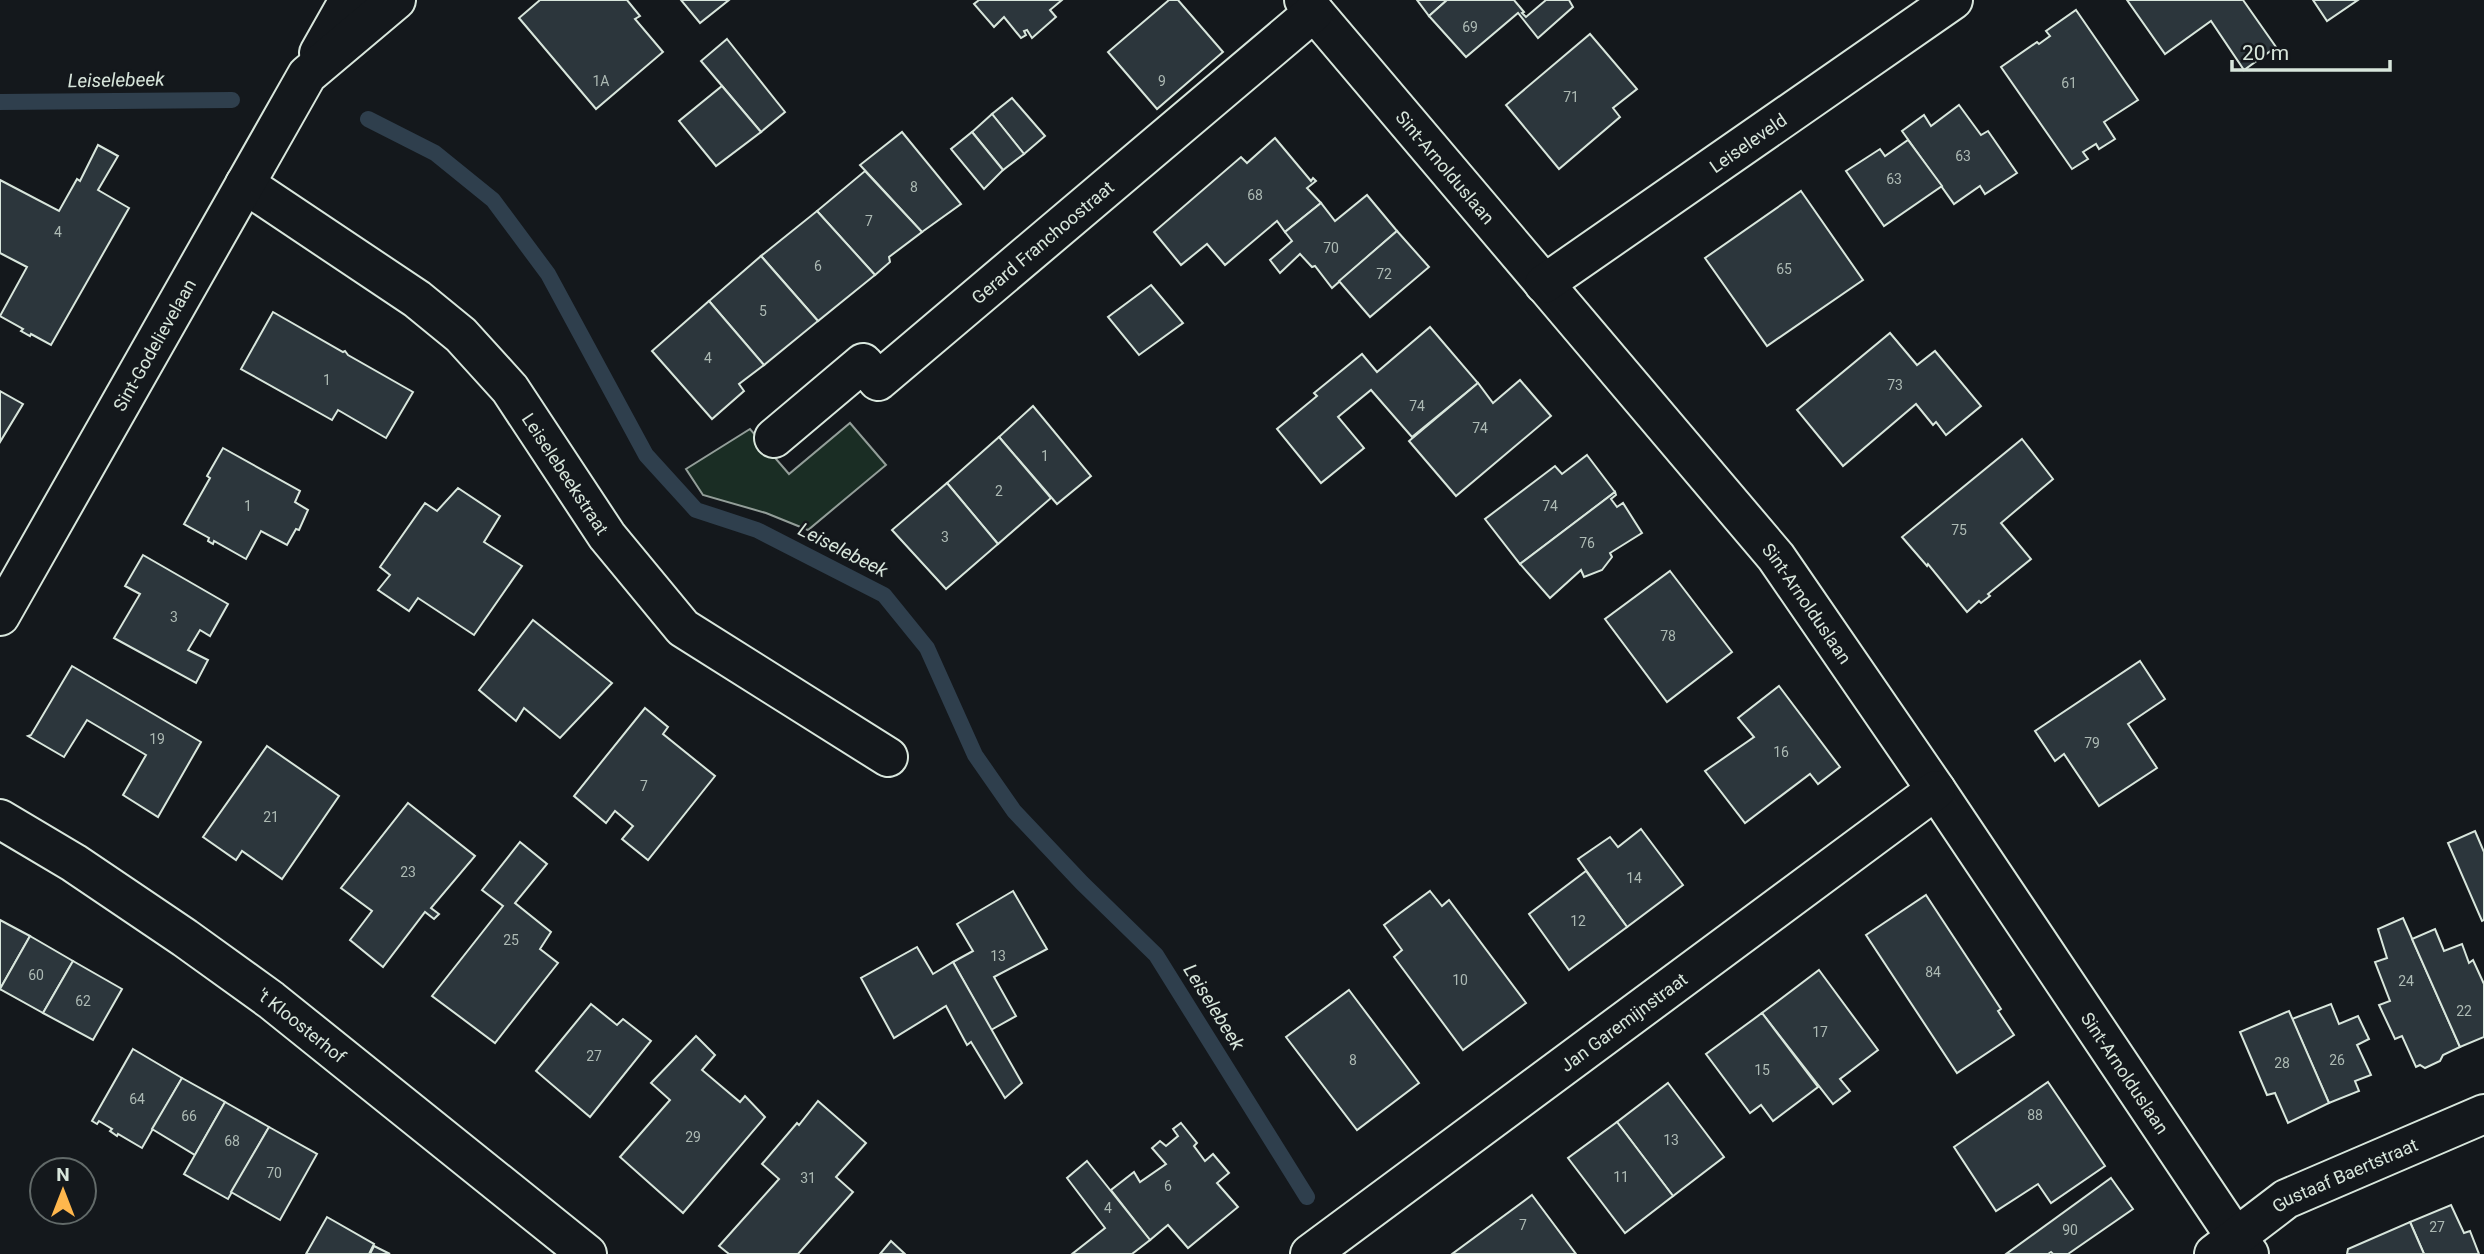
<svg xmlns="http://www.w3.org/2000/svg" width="2484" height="1254" font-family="Roboto,sans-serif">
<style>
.green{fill:#1a2d24;stroke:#939e99;stroke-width:2}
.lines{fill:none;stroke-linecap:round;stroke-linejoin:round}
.stream{stroke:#2f3f4d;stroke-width:16}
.building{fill:#2c363c;stroke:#d8e6dc;stroke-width:2}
.minor-casing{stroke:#d8e6dc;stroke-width:42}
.minor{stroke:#14181c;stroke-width:38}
.labels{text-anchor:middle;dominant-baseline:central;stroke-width:5;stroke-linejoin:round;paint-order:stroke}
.number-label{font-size:14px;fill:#adbab4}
.street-label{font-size:18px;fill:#d8e6dc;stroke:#14181c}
.water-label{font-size:19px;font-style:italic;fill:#d8e6dc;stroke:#14181c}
</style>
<rect width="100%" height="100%" fill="#14181c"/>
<path class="green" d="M850,423L886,465L808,530L766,513L703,495L686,469L750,429L789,474Z"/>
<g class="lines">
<g class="stream">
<path d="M0,102L232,100"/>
<path d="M368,119L435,153L493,200L548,274L646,455L696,510L757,530L884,595L927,648L975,755L1014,811L1082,883L1156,955L1307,1197"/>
</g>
</g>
<g class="building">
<path d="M540,0H627L640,16L635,19L663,52L596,109L519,18Z"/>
<path d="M681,0H729L700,23Z"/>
<path d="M979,0H1062L1050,10L1056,17L1032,38L1027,30L1024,31L1026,35L1021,38L1004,17L994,27L974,4Z"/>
<path d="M1169,0H1178L1223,52L1157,109L1108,52Z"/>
<path d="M1417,0H1447L1429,16Z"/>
<path d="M1447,0H1514L1524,12L1522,13L1526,17L1546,0H1569L1573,7L1538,38L1518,13L1466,57L1429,16Z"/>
<path d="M2127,0H2243L2276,47L2244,70L2211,21L2165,54Z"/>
<path d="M2313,0H2358L2327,21Z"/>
<path d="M2076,10L2138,100L2104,122L2115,139L2099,149L2096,144L2083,152L2088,159L2072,169L2001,67L2037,42L2039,44L2050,36L2046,31Z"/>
<path d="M1590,34L1637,89L1613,108L1620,117L1559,169L1506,105Z"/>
<path d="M727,39L785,112L761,132L701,61Z"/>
<path d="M722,86L761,132L716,166L679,121Z"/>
<path d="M1012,98L1045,136L1024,154L992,114Z"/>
<path d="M1959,105L1981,135L1988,131L2017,173L1985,194L1980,186L1954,204L1902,131L1924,115L1931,126Z"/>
<path d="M992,114L1024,154L1003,170L972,132Z"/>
<path d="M902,132L961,204L922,232L860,165Z"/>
<path d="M972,132L1003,170L984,189L951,149Z"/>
<path d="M1275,138L1311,181L1313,178L1316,181L1307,188L1321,203L1285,232L1277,221L1225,265L1207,244L1181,265L1154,232L1241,157L1247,163Z"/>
<path d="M1908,140L1942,186L1884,226L1846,171L1880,149L1885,156Z"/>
<path d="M98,145L118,156L98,190L129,208L51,345L31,334L30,336L21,331L23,329L0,316L27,267L0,253V180L59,211L77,179L80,181Z"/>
<path d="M865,171L922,232L889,257L890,262L875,275L817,211Z"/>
<path d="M1801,191L1863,280L1767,346L1705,258Z"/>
<path d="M1367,195L1397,231L1332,288L1315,266L1312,267L1300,254L1280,273L1270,260L1292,241L1285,232L1321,203L1335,221Z"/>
<path d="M817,211L875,275L818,321L761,256Z"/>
<path d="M1397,231L1429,267L1370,317L1339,281Z"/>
<path d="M761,256L818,321L764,365L709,301Z"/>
<path d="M1151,285L1183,323L1139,355L1108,317Z"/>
<path d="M709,301L764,365L739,384L744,391L712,419L652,351Z"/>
<path d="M273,312L343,352L345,351L348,355L413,392L386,438L338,410L332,420L241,369Z"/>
<path d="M1430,327L1478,383L1412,437L1371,390L1338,417L1364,448L1321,483L1277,429L1317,396L1314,393L1362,354L1377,372Z"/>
<path d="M1890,333L1917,365L1935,351L1981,406L1946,435L1936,422L1933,425L1916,404L1843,466L1797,410Z"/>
<path d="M1520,380L1551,416L1456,496L1409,441L1478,383L1493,403Z"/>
<path d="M0,391L23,404L0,442Z"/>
<path d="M1033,406L1091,476L1057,504L999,437Z"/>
<path d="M999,437L1051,498L998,544L947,483Z"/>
<path d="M2022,439L2053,479L2001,523L2031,559L1988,594L1990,596L1981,603L1979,601L1967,612L1928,564L1927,566L1902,537Z"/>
<path d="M223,448L300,491L295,502L308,510L299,530L296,529L287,545L261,531L246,559L214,541L213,544L208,541L209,538L184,524L210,478L207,476Z"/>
<path d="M1587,455L1615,492L1520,564L1485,519L1555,466L1562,474Z"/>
<path d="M947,483L998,544L946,589L892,530Z"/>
<path d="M458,488L500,516L484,542L522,566L474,635L418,598L409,611L378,590L390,575L380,567L425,503L437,511Z"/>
<path d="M1615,492L1616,495L1611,499L1617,507L1623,503L1642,533L1610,553L1612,557L1602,570L1584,577L1581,570L1550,598L1520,564Z"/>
<path d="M143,555L228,604L210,636L200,630L188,650L208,660L196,683L114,638L140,594L125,586Z"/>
<path d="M1670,571L1732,652L1667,702L1605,619Z"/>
<path d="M533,620L612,683L560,738L524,708L516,721L479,690Z"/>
<path d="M2140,661L2165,699L2128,724L2157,768L2099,806L2064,754L2055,761L2035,731Z"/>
<path d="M72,666L201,742L158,817L123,795L146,755L87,720L64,757L28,736L31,735Z"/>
<path d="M1779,686L1840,767L1818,784L1810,774L1745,823L1705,771L1754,737L1738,718Z"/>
<path d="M645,708L668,727L663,734L715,776L648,860L622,839L633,826L615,811L606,823L574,796Z"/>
<path d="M267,746L339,796L282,879L242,851L236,860L203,837Z"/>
<path d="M408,803L475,856L431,908L439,914L434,919L425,912L383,967L350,940L372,911L341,888Z"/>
<path d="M1641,829L1683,885L1627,927L1578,859L1610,837L1618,847Z"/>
<path d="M2475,831L2484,852V920L2482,921L2448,843Z"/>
<path d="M520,842L547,864L515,903L551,932L540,949L558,963L495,1043L432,996L503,906L482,890Z"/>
<path d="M1586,871L1627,927L1569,970L1529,914Z"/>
<path d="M1013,891L1047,949L994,977L1016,1016L991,1030L953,962L973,951L957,924Z"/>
<path d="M1430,891L1442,906L1449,900L1526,1003L1463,1050L1394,957L1402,950L1384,925Z"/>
<path d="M1926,895L2001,1009L1998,1011L2014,1035L1957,1073L1866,935Z"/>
<path d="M2403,918L2460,1047L2443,1055L2440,1061L2425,1068L2420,1065L2416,1067L2402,1036L2395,1039L2379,1005L2390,1001L2375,962L2387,958L2378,929Z"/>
<path d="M0,920L30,936L0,989Z"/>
<path d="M2435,929L2444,951L2462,944L2469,963L2473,960L2484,984V1037L2460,1047L2412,939Z"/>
<path d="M30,936L73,961L43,1013L0,989Z"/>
<path d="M917,947L933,974L953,962L1022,1083L1005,1098L971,1042L967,1045L946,1006L894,1038L861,978Z"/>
<path d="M73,961L122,989L93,1040L43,1013Z"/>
<path d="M1819,970L1878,1050L1840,1079L1850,1091L1833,1104L1762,1013Z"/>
<path d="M1349,990L1419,1083L1357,1130L1286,1037Z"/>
<path d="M591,1004L617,1025L623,1019L651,1041L590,1117L536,1071Z"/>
<path d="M2331,1004L2339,1024L2358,1016L2369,1039L2357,1045L2371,1075L2355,1081L2359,1091L2329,1103L2292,1019Z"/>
<path d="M2289,1011L2329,1103L2288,1123L2275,1093L2267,1095L2240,1032Z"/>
<path d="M1762,1013L1818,1087L1773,1121L1761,1105L1750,1113L1706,1054Z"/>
<path d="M696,1036L715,1055L702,1070L740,1102L745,1096L765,1117L683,1213L620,1157L670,1100L651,1083Z"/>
<path d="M133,1049L182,1078L142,1148L118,1134L117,1136L110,1131L112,1129L99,1121L97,1124L92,1121Z"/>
<path d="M182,1078L225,1102L195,1155L152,1129Z"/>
<path d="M2048,1082L2105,1166L2051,1203L2038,1184L1996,1211L1954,1147Z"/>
<path d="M1668,1083L1724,1157L1673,1196L1617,1122Z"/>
<path d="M818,1101L866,1143L836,1177L853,1192L798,1254H729L719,1246L779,1179L762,1164L797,1123L799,1125Z"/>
<path d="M225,1102L269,1127L228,1199L184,1174Z"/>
<path d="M1617,1122L1673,1196L1625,1233L1568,1158Z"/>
<path d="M1181,1123L1197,1143L1194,1146L1205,1161L1213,1154L1229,1173L1217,1183L1238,1207L1188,1248L1168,1225L1150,1240L1111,1190L1134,1172L1140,1182L1166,1164L1152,1148L1160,1141L1166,1146L1178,1136L1173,1129Z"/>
<path d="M269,1127L317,1154L280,1220L231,1192Z"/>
<path d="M1087,1161L1150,1240L1132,1254H1072L1105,1228L1067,1178Z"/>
<path d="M2111,1178L2133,1209L2068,1254H2053L2051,1252L2048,1254H2006Z"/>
<path d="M1532,1195L1576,1254H1452Z"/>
<path d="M2451,1205L2464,1233L2470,1231L2479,1254H2424L2410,1222Z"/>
<path d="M327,1217L374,1244L369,1254H306Z"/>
<path d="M2410,1222L2424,1254H2347L2348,1249Z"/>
<path d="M891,1241L905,1254H880Z"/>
<path d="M374,1246L390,1254H370Z"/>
</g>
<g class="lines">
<g class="minor-casing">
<g id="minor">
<path id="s1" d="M1304,0L1776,557L1936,790L2236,1238L2249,1254"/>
<path d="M319,53L349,0"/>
<path id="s2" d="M245,184L417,299L461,335L510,389L607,536L683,628L888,757"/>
<path id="s3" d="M1544,284L1953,0"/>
<path id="s4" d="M774,438L863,363L878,381L1314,12"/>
<path id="s5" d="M0,616L307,75L396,0"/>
<path id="s6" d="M0,819L74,863L185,938L271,1000L587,1254"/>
<path id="s7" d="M1310,1254L1936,790"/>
<path id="s8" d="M2214,1254L2286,1199L2484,1114"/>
</g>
</g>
<use href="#minor" class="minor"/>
</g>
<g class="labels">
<g class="number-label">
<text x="1470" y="27">69</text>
<text x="601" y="81">1A</text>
<text x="1162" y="81">9</text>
<text x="2069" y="83">61</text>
<text x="1571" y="97">71</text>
<text x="1963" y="156">63</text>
<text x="1894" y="179">63</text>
<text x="914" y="187">8</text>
<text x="1255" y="195">68</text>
<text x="869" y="221">7</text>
<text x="58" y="232">4</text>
<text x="1331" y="248">70</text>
<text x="818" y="266">6</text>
<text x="1784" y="269">65</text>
<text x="1384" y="274">72</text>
<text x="763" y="311">5</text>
<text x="708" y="358">4</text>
<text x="327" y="380">1</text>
<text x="1895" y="385">73</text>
<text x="1417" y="406">74</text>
<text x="1480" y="428">74</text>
<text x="1045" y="456">1</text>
<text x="999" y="491">2</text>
<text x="248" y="506">1</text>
<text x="1550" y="506">74</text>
<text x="1959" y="530">75</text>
<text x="945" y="537">3</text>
<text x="1587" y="543">76</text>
<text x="174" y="617">3</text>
<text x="1668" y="636">78</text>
<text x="157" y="739">19</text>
<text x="2092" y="743">79</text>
<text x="1781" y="752">16</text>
<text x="644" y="786">7</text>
<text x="271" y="817">21</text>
<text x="408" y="872">23</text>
<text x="1634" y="878">14</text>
<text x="1578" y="921">12</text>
<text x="511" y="940">25</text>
<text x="998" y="956">13</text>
<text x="1933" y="972">84</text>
<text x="36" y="975">60</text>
<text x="1460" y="980">10</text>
<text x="2406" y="981">24</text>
<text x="83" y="1001">62</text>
<text x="2464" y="1011">22</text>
<text x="1820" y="1032">17</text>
<text x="594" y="1056">27</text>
<text x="1353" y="1060">8</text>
<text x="2337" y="1060">26</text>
<text x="2282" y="1063">28</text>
<text x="1762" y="1070">15</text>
<text x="137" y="1099">64</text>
<text x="2035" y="1115">88</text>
<text x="189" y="1116">66</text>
<text x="693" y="1137">29</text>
<text x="1671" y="1140">13</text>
<text x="232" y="1141">68</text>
<text x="274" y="1173">70</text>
<text x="1621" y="1177">11</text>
<text x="808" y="1178">31</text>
<text x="1168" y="1186">6</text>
<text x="1108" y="1208">4</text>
<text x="1523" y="1225">7</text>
<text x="2437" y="1227">27</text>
<text x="2070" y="1230">90</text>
</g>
<g class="street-label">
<text stroke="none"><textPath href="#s3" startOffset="248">Leiseleveld</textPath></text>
<text stroke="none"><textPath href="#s1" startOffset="219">Sint-Arnolduslaan</textPath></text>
<text stroke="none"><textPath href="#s4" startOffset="355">Gerard Franchoostraat</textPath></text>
<text stroke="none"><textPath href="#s5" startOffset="312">Sint-Godelievelaan</textPath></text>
<text stroke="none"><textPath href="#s2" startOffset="438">Leiselebeekstraat</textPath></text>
<text stroke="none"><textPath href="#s1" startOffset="786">Sint-Arnolduslaan</textPath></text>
<text stroke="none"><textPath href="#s7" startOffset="390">Jan Garemijnstraat</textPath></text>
<text stroke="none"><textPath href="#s6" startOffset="366">'t Kloosterhof</textPath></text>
<text stroke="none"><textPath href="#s1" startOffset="1353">Sint-Arnolduslaan</textPath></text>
<text stroke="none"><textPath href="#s8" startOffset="154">Gustaaf Baertstraat</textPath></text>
</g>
<g class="water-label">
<text transform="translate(116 80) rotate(-1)">Leiselebeek</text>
<text transform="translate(843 550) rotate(27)">Leiselebeek</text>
<text transform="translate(1214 1007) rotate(58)">Leiselebeek</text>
</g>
</g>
<g transform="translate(63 1191)"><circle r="33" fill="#14181c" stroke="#626a69" stroke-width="2"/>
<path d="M0-5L12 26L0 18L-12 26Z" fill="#ffb74d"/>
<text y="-10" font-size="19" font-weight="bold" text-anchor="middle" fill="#d8e6dc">N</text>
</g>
<path d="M2232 60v10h158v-10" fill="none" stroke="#d8e6dc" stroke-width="3.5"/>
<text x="2242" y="60" font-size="21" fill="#d8e6dc" stroke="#14181c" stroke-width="5" paint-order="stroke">20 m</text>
</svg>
